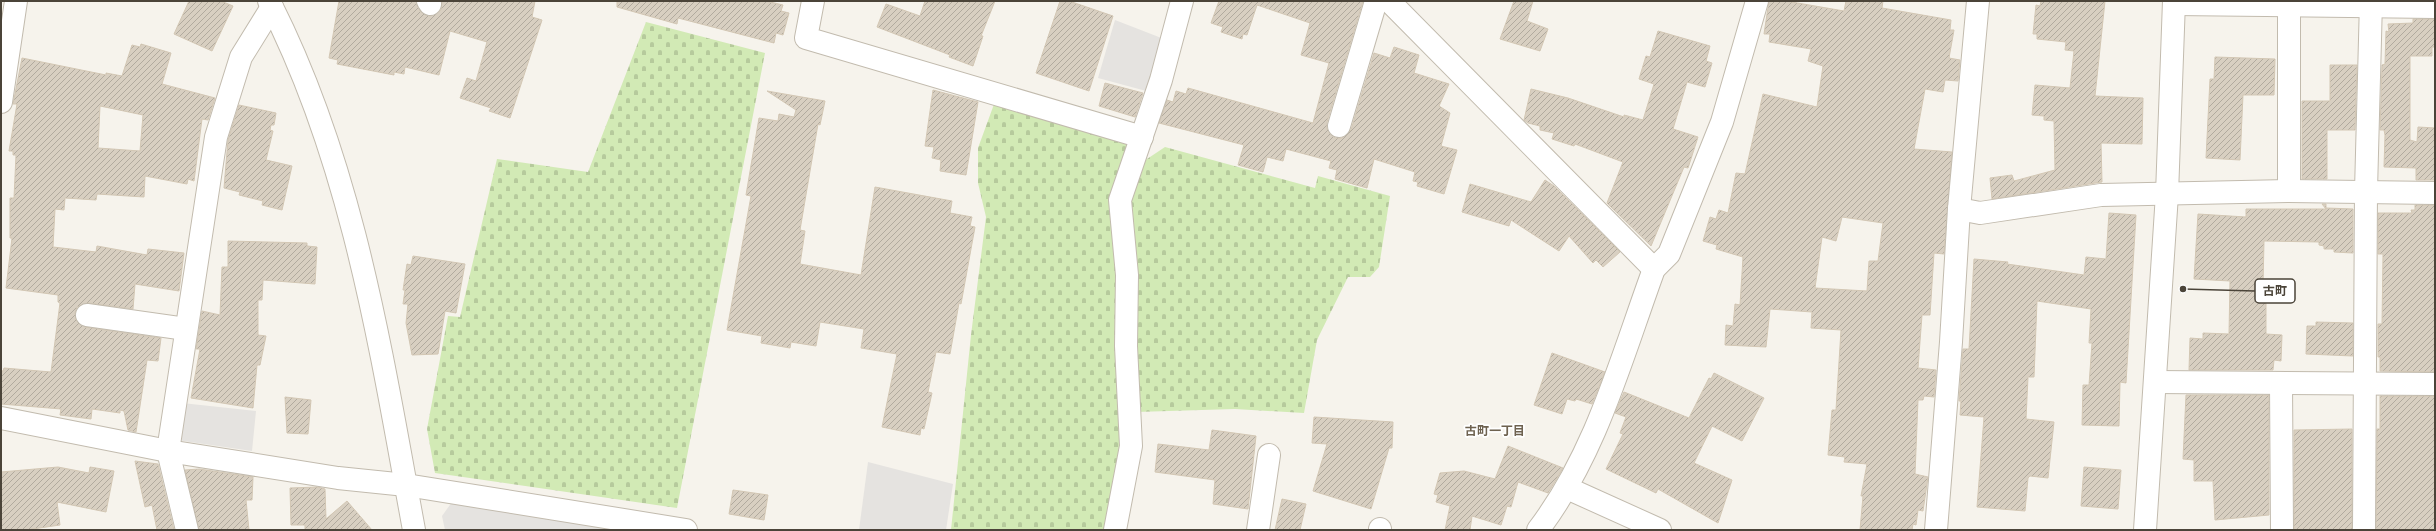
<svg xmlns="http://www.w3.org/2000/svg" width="2436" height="531" font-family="Signika,'Noto Sans JP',sans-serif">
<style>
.cemetery{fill:url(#cemetery-stones)}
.parking{fill:#e5e3e0}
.building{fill:url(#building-hatch);stroke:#d3c7b4;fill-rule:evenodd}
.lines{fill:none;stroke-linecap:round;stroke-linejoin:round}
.minor-casing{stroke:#c2bbae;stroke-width:24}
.tertiary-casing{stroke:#c2bbae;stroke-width:24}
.minor{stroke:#fff;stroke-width:22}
.tertiary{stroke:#fff;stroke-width:22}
.labels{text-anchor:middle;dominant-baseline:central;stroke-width:3.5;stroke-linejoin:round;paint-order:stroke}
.neighbourhood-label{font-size:12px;font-weight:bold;fill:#6e6250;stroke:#fff}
.leader{fill:none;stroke:#4b4439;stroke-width:1.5}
.callout-dot{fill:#4b4439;stroke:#fff;stroke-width:1.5}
.callout{fill:#fff;stroke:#4b4439;stroke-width:1.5}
.callout-label{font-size:12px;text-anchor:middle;font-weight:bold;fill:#4b4439}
</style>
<defs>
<pattern id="cemetery-stones" width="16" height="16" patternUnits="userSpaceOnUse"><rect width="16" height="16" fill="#d2eab5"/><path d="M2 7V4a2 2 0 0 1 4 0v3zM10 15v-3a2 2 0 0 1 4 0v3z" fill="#b6ca9c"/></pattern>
<pattern id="building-hatch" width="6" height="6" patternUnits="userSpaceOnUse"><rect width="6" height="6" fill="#d8cfc1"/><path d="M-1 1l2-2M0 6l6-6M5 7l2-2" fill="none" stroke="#b1aa9e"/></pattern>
</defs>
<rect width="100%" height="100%" fill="#f6f3ec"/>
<g class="cemetery">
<path d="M646,22L765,53L677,508L435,473L427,429L448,316L460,317L497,159L588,172Z"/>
<path d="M997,96L1134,140L1112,195L1127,447L1106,530H951L971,335L986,217L978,183V148Z"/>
<path d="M1165,147L1315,188L1318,176L1390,196L1379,267L1370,277H1348L1317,340L1304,413L1235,409L1136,412L1126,198L1141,163Z"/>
</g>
<g class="parking">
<path d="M1115,20L1164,39L1150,92L1098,78Z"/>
<path d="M182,403L256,411L252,451L177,440Z"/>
<path d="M868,462L953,484L946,530H859Z"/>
<path d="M452,502L630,530H445L442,516Z"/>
</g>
<g class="building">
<path d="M189,1H221L233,6L212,51L174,34Z"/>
<path d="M339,1H416L420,11L430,16L441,10L442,1H535L532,17L542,20L510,118L489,111L491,108L460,98L467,78L476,81L487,42L450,31L439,75L405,67L404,74L394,72V75L337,64L338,60L329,58Z"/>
<path d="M617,1H766L783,5L781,11L789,13L783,35L776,33L774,43L678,18L677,24L617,7Z"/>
<path d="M925,1H995L981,36H983L973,66L949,57L950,55L877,27L886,4L920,16Z"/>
<path d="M1060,1H1069L1113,16L1089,91L1036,73Z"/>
<path d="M1219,1H1363L1327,122V129L1335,138H1342L1351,130L1374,53L1390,58L1394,47L1419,55L1414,73L1449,84L1439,106L1450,113L1441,146L1457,150L1444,194L1417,186L1418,182L1413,181L1415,172L1374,159L1367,188L1335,179L1337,170L1329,168L1331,161L1286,149L1283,161L1267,157L1263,172L1238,165L1244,145L1159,123L1167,100L1173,102L1176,91L1186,94L1188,88L1313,123L1329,63L1301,55L1310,23L1257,5L1247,35L1243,34L1242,39L1221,32L1223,27L1211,23Z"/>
<path d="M1514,1H1533L1527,21L1548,29L1540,51L1500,39Z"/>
<path d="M1769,1H1786L1844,11L1846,1H1883L1882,8L1951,20L1950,30H1954L1949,58L1960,60L1958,81L1945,80L1943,92L1925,89L1914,149L1952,152L1944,254L1934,253L1930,315H1922L1918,368L1936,370L1934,397L1924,396L1923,400H1918L1915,474L1928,477L1923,511L1918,510L1916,525L1913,524L1912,530H1860L1863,496H1861L1867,464L1844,462L1845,457L1828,455L1832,410H1836L1841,330L1811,328L1812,312L1770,309L1766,347L1725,345L1726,325L1733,326L1735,304L1740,305L1743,257L1716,249L1717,245L1703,241L1710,217L1716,219L1719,210L1728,213L1736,173L1745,174L1763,94L1817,107L1823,66L1808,61L1811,49L1769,42L1770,34H1764ZM1842,217L1883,223L1878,261H1869L1867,291L1815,288L1822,237L1836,241Z"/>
<path d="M2041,1H2105L2095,96L2143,98L2142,144L2101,143L2102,182L1992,199L1990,178L2012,175L2014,181L2055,170L2054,121L2044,120V116L2032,115L2035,85L2070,88L2074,51L2065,50L2066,42L2037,39V34H2033L2036,5L2040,6Z"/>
<path d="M2413,19H2435V47H2432V56H2410V140L2417,142L2418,127L2435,128V180H2416V168L2384,167L2385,135L2384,130H2380L2382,65L2385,64L2386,31L2389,32L2388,24L2413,23Z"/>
<path d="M1658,31L1710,46L1706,61L1712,63L1705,87L1687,82L1673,129L1698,137L1688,168L1684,167L1651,246L1607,203L1623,162L1575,144L1574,146L1552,139L1554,133L1540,130V126L1528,123L1524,120L1531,89L1568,98L1624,117V115L1643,120L1654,84L1639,79L1646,56L1650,57Z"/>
<path d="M141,44L171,53L162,84L215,98L208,120L202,119L194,181L188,179L187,184L145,176L144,197L97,194L96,200L65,198L64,210L55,209L53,247L96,252L97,246L147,255L148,249L184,253L179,291L135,284L133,309L88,303L77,307L75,313L76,320L85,327L161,338L158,361L147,360L136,432L128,430L124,411L120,410V413L92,409L91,419L60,415L61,409L1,404V371H3L4,368L51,372L60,303L58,302V295L6,288L12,238H10V198H14L16,155H13V151H9L17,104H13L22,58L106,75V73L122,76L132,45L140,47ZM100,106L143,115L140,151L98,148Z"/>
<path d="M2215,57L2275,59L2274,95H2243L2240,160L2206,158L2210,79H2214Z"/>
<path d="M2330,65H2357L2355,130H2327V179H2302V101H2330Z"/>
<path d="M1105,83L1143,93L1135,117L1099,106Z"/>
<path d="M933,90L978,102L966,175L940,171L941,160L932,158L934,147L925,146Z"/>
<path d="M767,91L825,101L820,125L818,124L800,230L805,231L800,264L861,275L875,187L952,201L950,213L972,217L970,226L975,227L961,304L959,303L950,354L936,352L928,392L932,393L924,429L921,428L920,435L882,427L897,354L861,348L864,329L820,322L816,346L791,342L790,348L761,343L762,336L727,330L751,196L746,195L759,118L778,121L779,114L794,117L796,110Z"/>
<path d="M239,105L276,113L274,125H271L270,130L273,131L266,160L292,166L282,210L262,205L263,201L239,195L240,192L224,188L228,140Z"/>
<path d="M1545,180L1554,186L1620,252L1603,267L1596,260L1593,263L1569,236L1559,251L1511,220L1509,226L1462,212L1470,184L1531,202Z"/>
<path d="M2322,204H2326V208L2353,209V253L2334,252V249H2324V246L2319,245V242L2264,241L2263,286H2266V334L2282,335L2281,361L2274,360L2273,370H2189L2190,338L2203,339V333L2229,334L2230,281L2194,279L2198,214L2246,217V209H2326Z"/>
<path d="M2415,205H2435V372L2380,371V357H2378V324H2382L2383,254H2378V213H2412L2411,210H2415Z"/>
<path d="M2109,213L2136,215L2126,383L2120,382L2119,426L2082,425L2083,385H2089L2092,343H2089L2091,309L2037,301L2034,377H2028L2026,419L2054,422L2048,478L2030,476L2028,478L2025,511L1977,507L1984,417L1960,415L1961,401H1959L1963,349H1969L1974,259L2008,262L2007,264L2084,275L2086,257L2106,259Z"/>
<path d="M228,241L307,243V246L317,247L315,284L263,280L262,300H258V335L266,336L260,365H257L253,408L191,398L200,349H196L202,311L220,315L222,267H228Z"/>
<path d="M413,256L465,264L456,313L445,311L438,354L412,355L406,323L408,304H403L405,290H403L407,264L411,265Z"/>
<path d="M2316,322L2353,323V356L2306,354L2307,326H2316Z"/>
<path d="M1552,353L1605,372L1592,404L1576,399L1575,401L1567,399L1562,414L1534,405Z"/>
<path d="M1714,373L1764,398L1742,441L1712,426L1694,463L1732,480L1718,523L1658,489L1656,493L1606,469L1623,434L1620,433L1626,417L1615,413L1624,392L1689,418L1709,378L1711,379Z"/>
<path d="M2186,395H2269V515L2215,520L2213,481H2194V460L2183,459Z"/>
<path d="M2380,396H2435V530H2376L2377,429H2380Z"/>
<path d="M285,397L311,400L308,434L287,433Z"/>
<path d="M1314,417L1393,422L1392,448H1389L1371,509L1313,491L1327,444L1312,443Z"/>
<path d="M2352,429V530H2294V430Z"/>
<path d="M1212,430L1256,436L1248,509L1213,504L1215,480L1155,472L1158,444L1209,450Z"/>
<path d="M1508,446L1563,468L1548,493L1518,482L1511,507L1507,506L1501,525L1472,516L1470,530H1445L1450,506L1436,502L1438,495L1434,494L1440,473L1464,471L1495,479Z"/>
<path d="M135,461L158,464L174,530H157L152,505L145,507Z"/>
<path d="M58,467L89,473L90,467L114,471L106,512L57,502L60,525L26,530H1V472Z"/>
<path d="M2084,467L2121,470L2118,509L2081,506Z"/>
<path d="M199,469L253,477L252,500H246L249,530H199L185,470Z"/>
<path d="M318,487L325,489L326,519L347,501L372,530H305V525H291L290,488Z"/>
<path d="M733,490L768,495L764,520L729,514Z"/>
<path d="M1282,499L1306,504L1300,530H1275Z"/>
</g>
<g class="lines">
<g class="minor-casing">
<g id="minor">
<path d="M428,1L430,4"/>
<path d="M813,1L806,38L1142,137"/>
<path d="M1389,1L1654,269"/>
<path d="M2174,4L2435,7"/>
<path d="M1,102L16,1"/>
<path d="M1339,126L1376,1"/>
<path d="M2289,191V1"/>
<path d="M1959,209L1980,213L2101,195L2289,191L2435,193"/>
<path d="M87,315L186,329"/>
<path d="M2155,382L2435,384"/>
<path d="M2281,383L2282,530"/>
<path d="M1,418L168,451L338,478L406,485L686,530"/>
<path d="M1567,488L1660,530"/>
<path d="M187,530L168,451L216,137L241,57L272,7"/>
<path d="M1115,530L1131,446L1126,346L1127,275L1120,200L1161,80L1182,1"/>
<path d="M1258,530L1269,455"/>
<path d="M1380,530V529"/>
<path d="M1538,530C1596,454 1621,359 1654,269L1669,254L1722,122L1757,1"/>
<path d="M1936,530L1951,342L1959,209L1978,1"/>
<path d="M2364,530L2366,191L2371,1"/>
</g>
</g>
<g class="tertiary-casing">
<g id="tertiary">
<path d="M269,1C353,165 381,351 414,530"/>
<path d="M2145,530L2167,194L2174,1"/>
</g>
</g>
<use href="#minor" class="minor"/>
<use href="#tertiary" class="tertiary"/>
</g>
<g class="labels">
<g class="neighbourhood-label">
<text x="1495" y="431">古町一丁目</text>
</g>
</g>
<path class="leader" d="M2183 289L2255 291"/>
<circle class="callout-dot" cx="2183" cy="289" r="4"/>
<rect class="callout" x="2255" y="279" width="40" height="24" rx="4"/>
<g class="callout-label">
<text x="2275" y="295">古町</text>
</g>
<rect width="2436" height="531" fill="none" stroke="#4b4439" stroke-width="4"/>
</svg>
